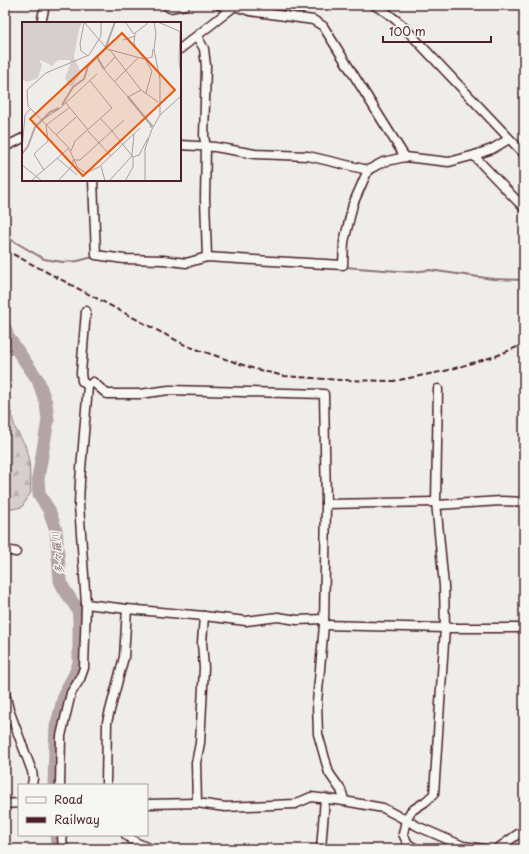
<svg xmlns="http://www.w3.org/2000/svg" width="529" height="854" font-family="'Playpen Sans','Klee One',sans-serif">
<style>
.forest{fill:url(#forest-firs);stroke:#90777c}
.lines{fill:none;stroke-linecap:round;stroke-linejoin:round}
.stream{stroke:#8a6f74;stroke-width:2}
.river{stroke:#b4a4a5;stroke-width:13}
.minor-casing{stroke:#4a1f2b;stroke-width:11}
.minor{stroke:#f6f6f2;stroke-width:8}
.rail{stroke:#4a1f2b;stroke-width:2;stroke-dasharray:6 3;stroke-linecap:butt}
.labels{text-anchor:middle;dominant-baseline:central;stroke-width:3;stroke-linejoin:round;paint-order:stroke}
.water-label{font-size:11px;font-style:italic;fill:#6f4e56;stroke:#f6f6f2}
.inset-river{fill:none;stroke:#b4a4a5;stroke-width:2}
.inset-road{fill:none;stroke:#ad9b9e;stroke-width:1}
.view{fill:#e8590c;fill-opacity:0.15;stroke:#e8590c;stroke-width:2}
.inset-edge{fill:none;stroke:#4a1f2b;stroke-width:2}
</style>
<defs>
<pattern id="forest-firs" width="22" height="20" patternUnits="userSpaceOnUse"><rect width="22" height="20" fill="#d7cfce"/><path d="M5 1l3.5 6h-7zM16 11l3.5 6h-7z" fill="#bab1b1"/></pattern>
</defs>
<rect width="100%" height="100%" fill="#efedea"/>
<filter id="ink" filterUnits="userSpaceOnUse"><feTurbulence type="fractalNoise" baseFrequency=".025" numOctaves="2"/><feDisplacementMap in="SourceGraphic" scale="8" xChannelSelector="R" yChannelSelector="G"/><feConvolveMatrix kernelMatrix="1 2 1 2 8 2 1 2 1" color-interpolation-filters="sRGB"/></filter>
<g filter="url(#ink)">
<path class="forest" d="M5,389L15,428L25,445L29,461L31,492L22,507L13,509L5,505Z"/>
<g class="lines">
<g class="stream">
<path d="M5,236L44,259L63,262L78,261L89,258H95"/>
<path d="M344,267L411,272L429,270L493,279L524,280"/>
</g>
<g class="river">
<path d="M5,328L8,337L38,380L46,403L48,420L38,479L39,494L49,510L56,530L60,581L64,589L78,610L79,618V663L74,676L65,692L56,727L55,746L54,785"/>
<path d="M56,835L58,849"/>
</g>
<g class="minor-casing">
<g id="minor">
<path d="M166,5L170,8L185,5"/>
<path d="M219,5L231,9"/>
<path d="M374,5L386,12L401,24L524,154"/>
<path d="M234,6L250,11L313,20L323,26L405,157"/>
<path d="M41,23L45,5"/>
<path d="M197,36L204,49L206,66L204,137L206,146L205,199L207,257"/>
<path d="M180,49L231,9L234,5"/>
<path d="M180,145L215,147L255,154L308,156L368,170L383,162L405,157L449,162L475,155L492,149L509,139"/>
<path d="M5,147L23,138"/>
<path d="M475,155L476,158L524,208"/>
<path d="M93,180L96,255L124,259L163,260L186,263L207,257L254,260L343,265L344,242L353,204L368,170"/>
<path d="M88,386L93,382L107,394H140L169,390L324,394L326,504L324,625L317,702L318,734L329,773L341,790L343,796L344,801"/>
<path d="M326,504L436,502"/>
<path d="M437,505L501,501L524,502"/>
<path d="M5,550L16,552"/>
<path d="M86,604L127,609L204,616L246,621L278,617L297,620L324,619"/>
<path d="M324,625L445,628H524"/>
<path d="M5,693L9,710L32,771L33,778L32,785"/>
<path d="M60,785L61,736L71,693L80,679L84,668L86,604L79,505L80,481L88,386L82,381L81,373L86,311"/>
<path d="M106,785L107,722L124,657L127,609"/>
<path d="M197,803L196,763L200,743L204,668L202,643L204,616"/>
<path d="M5,804L19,803"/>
<path d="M147,804L197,803L225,807L295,804L311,797L344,801L383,808L419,827L463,846L485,849"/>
<path d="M62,835L63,849"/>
<path d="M126,835L135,842L151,849"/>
<path d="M321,849L325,798"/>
<path d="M416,849L408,844L403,834L406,820L411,811L425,802L434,794L445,628L444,586L436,502L438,389"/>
<path d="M497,849L518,834L524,832"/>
</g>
</g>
<use href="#minor" class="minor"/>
<path class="rail" d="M5,250L187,346L255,369L284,376L340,380L394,381L445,371L496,356L524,344"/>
</g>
</g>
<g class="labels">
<g class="water-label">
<text transform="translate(57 553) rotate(-96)">多々羅川</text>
</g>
</g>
<g transform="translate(22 22)">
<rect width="159" height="159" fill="#efedea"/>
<path d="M0,0H61L57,7L52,35L59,51L50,64H47L43,56L49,40L47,38H36L30,44L17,37L20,43L16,56L5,60L0,57Z" fill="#d7cfce"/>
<path class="inset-river" d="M75,35L82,47M106,75L130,104L128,105M40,83L51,65L62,57L66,44L83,27L93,0M0,132L6,124L13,105L28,90L37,86"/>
<path class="inset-road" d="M62,0L85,27L122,37L130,35L131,27M79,0V14L67,33L24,51L5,68L6,84L46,125L56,146L64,151L77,145L118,106M103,0L112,12M132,0L134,11L132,28L138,57V93M136,0L159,10M62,1L58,22L59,29L65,33M158,10L157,38L159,55M101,18L113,14M88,28L119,68L136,80M93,35L82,47L85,51L106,75L119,68M122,37L112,22L113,11L125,2L124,0M123,37L130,49L124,71M93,59L116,36M44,81L66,108M79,97L90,109M20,98L37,87L75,52M66,109L89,134M90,109L111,135L117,133L126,116M34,113L54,95M0,128L3,93L8,87M49,129L53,119L90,86L68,59M110,133L112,112M35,136L55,153M0,143L20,159M79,144L83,159M22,148L12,132L26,119L24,103L47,86M9,159L47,126M36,159L51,143V138H58L102,98M87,159L110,134M103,159L111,145V135M123,159V127L130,107L138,93L159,74"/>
<path class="view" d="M100,11L153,68L61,154L8,97Z"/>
<rect width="159" height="159" class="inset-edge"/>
</g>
<rect width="529" height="854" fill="none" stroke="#f6f6f2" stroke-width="20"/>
<rect x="10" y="10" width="509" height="834" fill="none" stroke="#4a1f2b" stroke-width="1.5" filter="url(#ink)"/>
<rect x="18" y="784" width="130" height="52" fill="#f6f6f2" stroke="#b1a0a2"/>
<rect x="26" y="797" width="20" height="6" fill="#f6f6f2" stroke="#b1a0a2"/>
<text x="54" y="804" font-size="12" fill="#4a1f2b">Road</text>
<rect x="26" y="817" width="20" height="6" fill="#4a1f2b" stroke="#b1a0a2"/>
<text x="54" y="824" font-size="12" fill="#4a1f2b">Railway</text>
<path d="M383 36v6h108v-6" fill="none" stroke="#4a1f2b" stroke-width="2"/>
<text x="389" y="36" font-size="12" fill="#4a1f2b" stroke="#f6f6f2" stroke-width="3" paint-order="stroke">100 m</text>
</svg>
